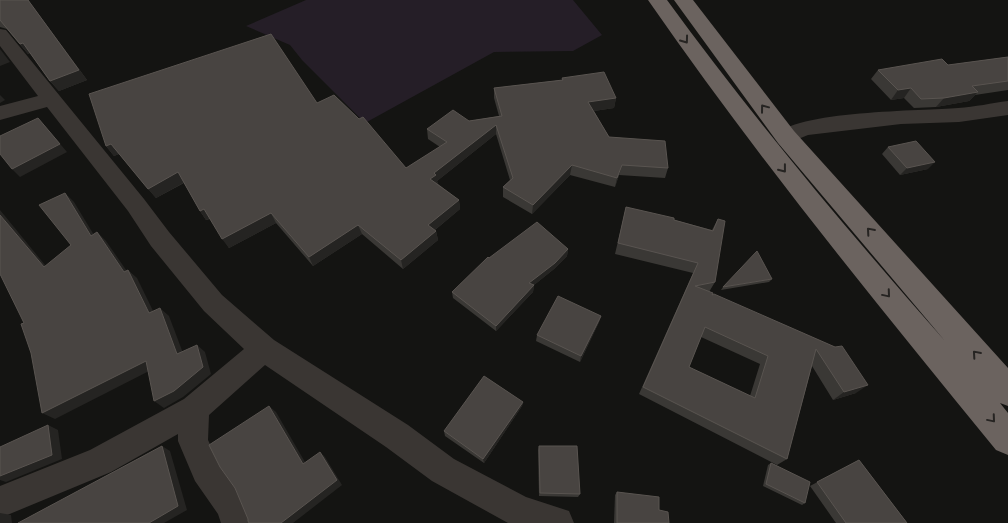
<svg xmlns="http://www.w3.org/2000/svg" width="1008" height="523" font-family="Mulish,sans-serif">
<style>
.green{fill:#251e27}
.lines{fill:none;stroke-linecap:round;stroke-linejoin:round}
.minor{fill:#3a3633;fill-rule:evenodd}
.highway{fill:#6b635f;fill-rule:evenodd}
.wall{fill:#3a3835;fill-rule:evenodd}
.shaded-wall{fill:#252422}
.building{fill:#484441;stroke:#595450;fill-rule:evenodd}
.oneway{stroke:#262422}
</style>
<rect width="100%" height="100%" fill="#141412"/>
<path class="green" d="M306,0H573L602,35L573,51L494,52L365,123L302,60L290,45L246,26Z"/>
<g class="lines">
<g class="minor">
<path d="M0,29L6,30L144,199L169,232L222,295L274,340L408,425L454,459L526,497L569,511L574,523H508L432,481L386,447L265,365L209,415L208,440L217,459L242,493L255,523H221L218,514L195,481L178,441V434L111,472L0,518V486L90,450L184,399L244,349L204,311L151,246L128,211L47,107L0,120V106L38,96L0,46Z"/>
<path d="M1008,101V115L959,122L901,124L808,135L786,144L779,142L775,137C791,110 925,111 958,108C975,107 992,103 1008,101Z"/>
</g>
<path class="highway" d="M648,0H667C754,119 848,231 945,341L778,143L674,0H693L794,131L1008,368V406L1000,403L1008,413V455L996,450C876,303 756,156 648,0Z"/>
</g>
<g class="wall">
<path d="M0,0H28L87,80L59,91L50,81L30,53L28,54L7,29L0,27Z"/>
<path d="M1008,57V90L975,95L969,101L936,107L914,108L904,98L891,100L871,79L878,70L948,65Z"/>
<path d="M562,78L616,98L614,108L594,111L609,137L668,168L665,178L619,175L615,187L570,175L532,214L503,197V187L510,180L496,134L437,181L438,184L459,200L460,209L435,230L436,231L438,240L403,269L362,234L313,266L276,223L229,248L210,219L206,220L200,211L184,183L156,198L119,154L114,156L106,146L406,168L440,147L428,139L427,129L469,121L499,116L494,98V88L562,80Z"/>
<path d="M888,147L928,169L900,175L882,154Z"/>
<path d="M626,207L712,230L718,219L715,282L709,292L712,295L835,347L856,393L833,400L812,366L787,459L777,465L639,394L693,273L615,254ZM701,337L760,364L750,396L689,367Z"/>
<path d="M568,249L567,256L554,269L534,285L533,292L496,331L453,298L452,292L489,258Z"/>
<path d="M772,279L769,282L721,290L723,287Z"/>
<path d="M601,316L599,322L580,362L536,341L537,335Z"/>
<path d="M523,402L522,406L484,463L445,436L444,431Z"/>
<path d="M539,446L580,494L578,497L539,496L538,450Z"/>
<path d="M859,460L907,523H836L810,486Z"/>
<path d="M771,463L805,503L802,505L763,486L768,465Z"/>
<path d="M617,492L659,510L669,523H614L615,495Z"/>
</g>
<g class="shaded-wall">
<path d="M28,0L87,80L59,91L50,81Z"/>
<path d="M23,43L31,53L28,54L20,44Z"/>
<path d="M0,49L10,62L0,66Z"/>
<path d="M911,88L904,98L891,100L898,90Z"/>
<path d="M978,92L969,101L936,107L944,98Z"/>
<path d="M0,95L5,100L0,103Z"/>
<path d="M616,98L614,108L587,112L588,102Z"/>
<path d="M38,118L67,152L20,177L12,169Z"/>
<path d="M496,125V134L437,181L438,184L430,179L434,173Z"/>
<path d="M111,144L119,154L114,156L106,146Z"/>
<path d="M935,162L928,169L900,175L907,168Z"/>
<path d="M572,165L570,175L532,214L533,205Z"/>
<path d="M622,165L619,175L615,187L617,178Z"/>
<path d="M178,172L185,182L156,198L148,189Z"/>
<path d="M65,193L74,202L100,245L91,236Z"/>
<path d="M459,200L460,209L430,234L428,225Z"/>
<path d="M204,209L210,218L206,220L200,211Z"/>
<path d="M0,210L54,276L44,267L0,215Z"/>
<path d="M271,213L276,223L229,248L222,239Z"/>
<path d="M358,225L362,234L313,266L309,257Z"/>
<path d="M436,231L438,240L403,269L401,260Z"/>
<path d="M97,232L106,241L133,280L124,272Z"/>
<path d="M568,249L567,256L554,269L534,285L533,292L496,331V326L529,283Z"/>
<path d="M128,270L137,278L158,321L149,313Z"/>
<path d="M160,308L169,316L186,361L177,354Z"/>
<path d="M601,316L599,322L580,362L581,356Z"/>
<path d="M197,345L205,352L211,374L183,397L164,408L154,401Z"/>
<path d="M146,361L155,368L55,419L42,413Z"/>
<path d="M868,385L856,393L833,400L844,392Z"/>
<path d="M523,402L522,406L484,463L483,459Z"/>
<path d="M269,406L276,412L309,469L303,464Z"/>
<path d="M48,425L58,430L62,459L6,482L0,480V476Z"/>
<path d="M162,446L170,451L187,510L164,523H149Z"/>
<path d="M320,452L325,457L342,485L293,523H281Z"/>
<path d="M0,513L11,515L12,523H0Z"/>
</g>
<g class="building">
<path d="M0,0H28L79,70L50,81L23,43L20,44L0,20Z"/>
<path d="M271,34L317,103L334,95L359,119L363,117L406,168L447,142L427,129L453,110L469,121L502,116L494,88L563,80L562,78L604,72L616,98L588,102L609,137L665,141L668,168L622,165L617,178L572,165L533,205L503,187L513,178L496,125L434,173L436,175L430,179L459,200L428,225L436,231L401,260L358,225L309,257L271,213L222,239L204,209L200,211L178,172L148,189L111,144L106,146L89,94Z"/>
<path d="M1008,57V81L972,86L978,92L944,98L921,99L911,88L898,90L878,70L942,59L948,65Z"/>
<path d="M38,118L60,144L12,169L0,154V136Z"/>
<path d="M916,141L935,162L907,168L888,147Z"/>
<path d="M65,193L91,236L97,232L124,272L128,270L149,313L160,308L177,354L197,345L203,367L174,391L154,401L146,361L42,413L31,353L21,324L24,323L0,274V215L44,267L71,245L39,205Z"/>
<path d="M626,207L674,218V220L713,231L718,219L725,221L715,282L695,286L713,293L712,295L714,294L835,347L842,346L868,385L844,392L816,349L787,459L643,387L698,263L618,243ZM705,327L768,356L755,398L689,367Z"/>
<path d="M537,222L568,249L555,263L529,283L534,285L496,326L452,292L488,257L489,258Z"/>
<path d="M757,251L772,279L723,287Z"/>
<path d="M558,296L601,316L581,356L537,335Z"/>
<path d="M484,376L523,402L483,459L444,431Z"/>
<path d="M269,406L303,464L320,452L337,480L281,523H249L248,521V519L235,488L220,467L209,445Z"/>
<path d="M48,425L52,455L0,476V447Z"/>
<path d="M162,446L178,506L149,523H18Z"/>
<path d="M539,446H577L580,494L540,493Z"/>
<path d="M859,460L907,523H846L817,482Z"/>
<path d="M771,463L810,482L805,503L766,484Z"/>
<path d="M617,492L659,497V510L668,512L669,523H617Z"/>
</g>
<defs><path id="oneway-chevron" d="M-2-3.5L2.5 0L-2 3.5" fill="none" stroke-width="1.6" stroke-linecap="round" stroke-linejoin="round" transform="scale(1.25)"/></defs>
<g class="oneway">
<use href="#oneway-chevron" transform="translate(685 40) rotate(54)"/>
<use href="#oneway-chevron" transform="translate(764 108) rotate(-127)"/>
<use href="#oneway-chevron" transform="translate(783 169) rotate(52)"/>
<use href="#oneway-chevron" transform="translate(870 231) rotate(-131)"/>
<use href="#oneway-chevron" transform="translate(887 294) rotate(50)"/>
<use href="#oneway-chevron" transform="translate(976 354) rotate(-131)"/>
<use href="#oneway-chevron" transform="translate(992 419) rotate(50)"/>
</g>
</svg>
